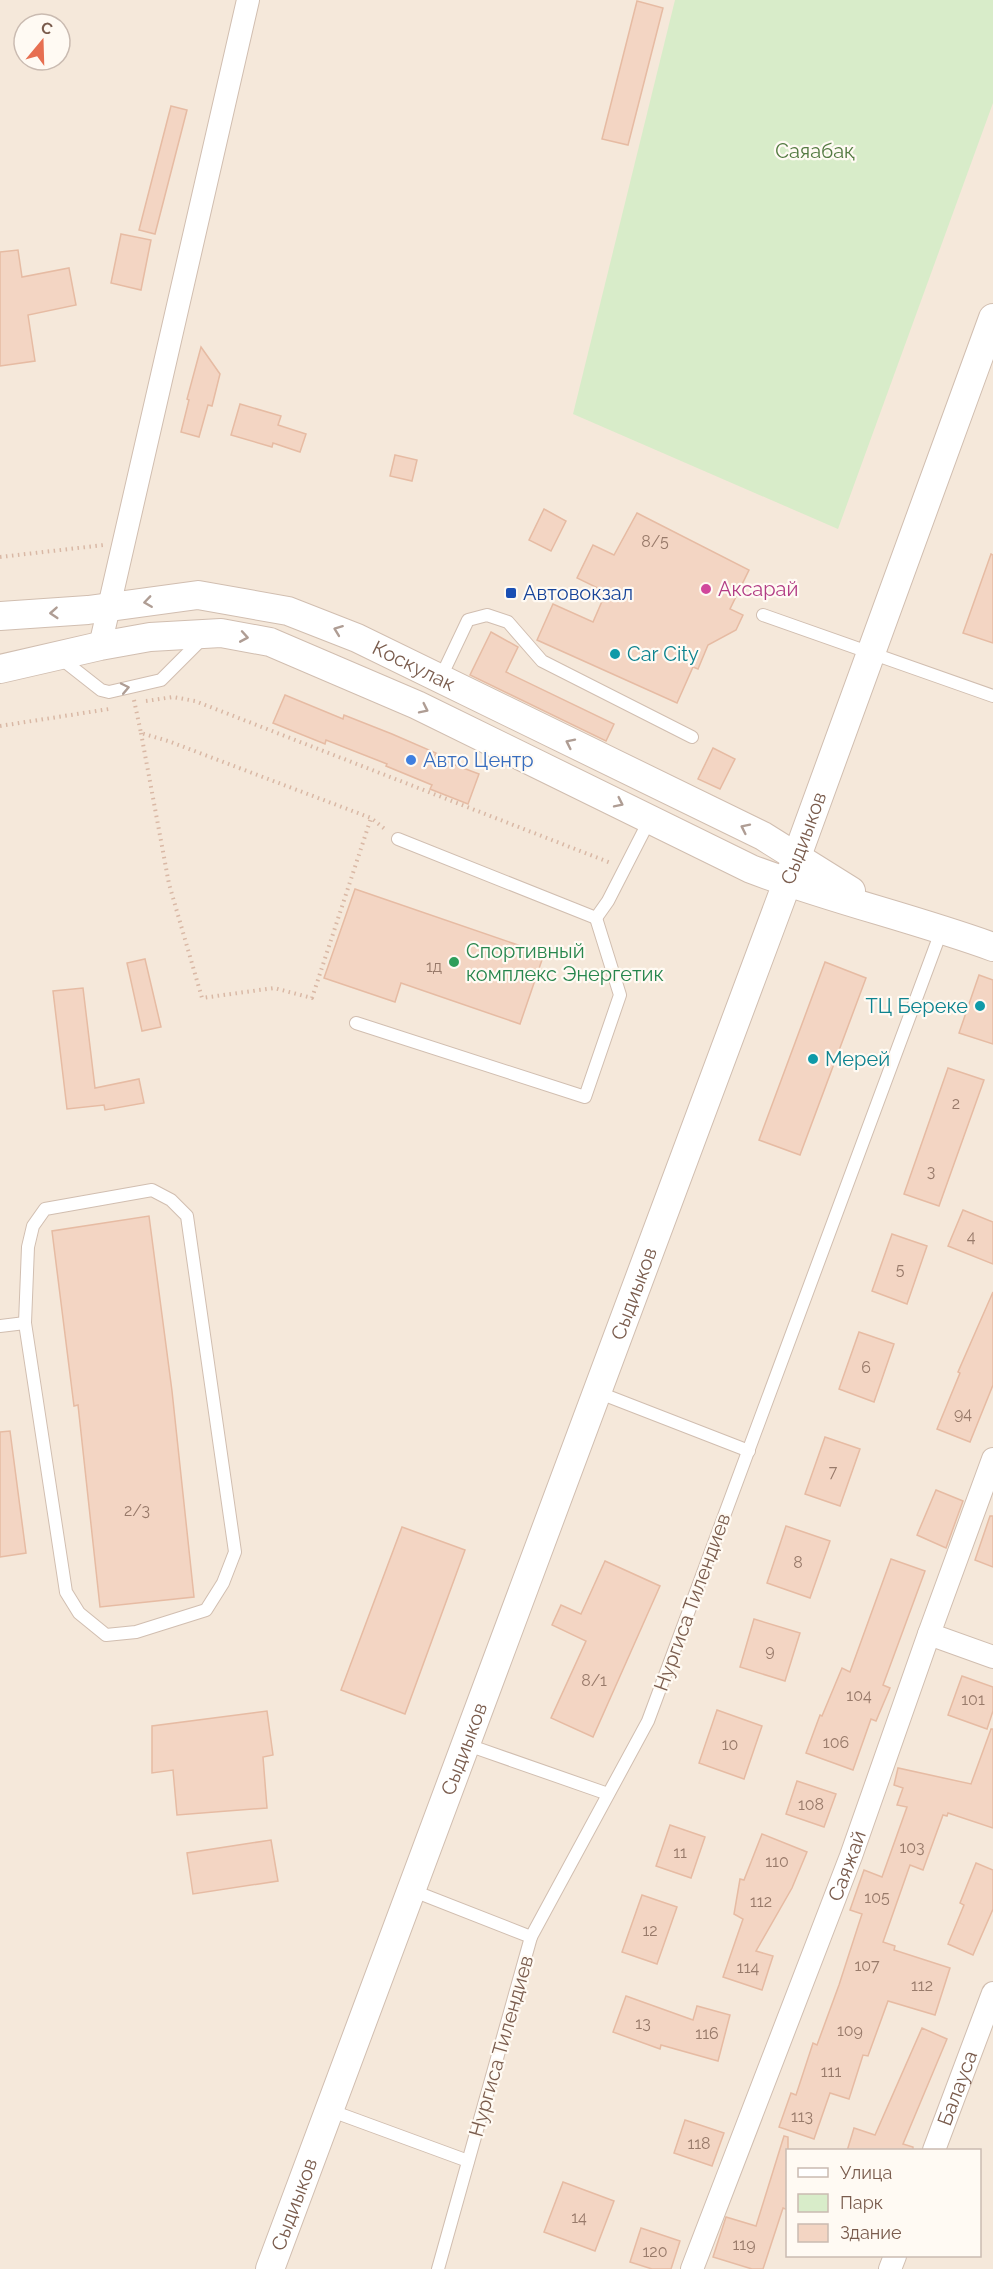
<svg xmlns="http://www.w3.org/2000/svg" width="993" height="2269" font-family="Raleway,sans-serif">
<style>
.residential{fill:#f5e8da;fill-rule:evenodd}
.green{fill:#d8ecc9}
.building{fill:#f3d5c3;stroke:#e6bba3;stroke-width:1.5}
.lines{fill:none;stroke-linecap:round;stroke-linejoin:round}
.service-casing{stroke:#d1beb0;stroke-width:14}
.minor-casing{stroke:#d1beb0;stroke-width:24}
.tertiary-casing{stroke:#d1beb0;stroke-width:30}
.path{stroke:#d9b8a5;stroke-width:4;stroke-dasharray:1.5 4.5;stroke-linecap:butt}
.service{stroke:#fff;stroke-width:12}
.minor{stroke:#fff;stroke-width:22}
.tertiary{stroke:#fff;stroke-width:28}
.oneway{stroke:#af9d94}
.hotel-dot{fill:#d1479c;stroke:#fffaf3;stroke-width:2}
.transit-dot{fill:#1a4fb4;stroke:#fffaf3;stroke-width:2}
.culture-dot{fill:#0f9aa8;stroke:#fffaf3;stroke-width:2}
.shop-dot{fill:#3f7fe0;stroke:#fffaf3;stroke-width:2}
.leisure-dot{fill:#2e9e5b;stroke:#fffaf3;stroke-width:2}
.labels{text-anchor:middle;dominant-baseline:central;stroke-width:4.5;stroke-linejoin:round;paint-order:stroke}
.number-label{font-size:16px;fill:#987a6a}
.park-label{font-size:20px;fill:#537a41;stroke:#fffaf3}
.hotel-label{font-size:20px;fill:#b23c85;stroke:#fffaf3;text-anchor:start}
.transit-label{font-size:20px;fill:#164399;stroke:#fffaf3;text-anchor:start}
.culture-label{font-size:20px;fill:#0d838f;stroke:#fffaf3;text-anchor:start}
.street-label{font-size:20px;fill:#7a5c4d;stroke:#fffaf3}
.shop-label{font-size:20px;fill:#366cbe;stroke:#fffaf3;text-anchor:start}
.leisure-label{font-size:20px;fill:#27864d;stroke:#fffaf3;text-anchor:start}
</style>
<rect width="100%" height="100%" fill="#fdf6ec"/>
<path class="residential" d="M0,0H993V2269H0ZM24,24H60V60H24ZM788,2150H980V2256H788Z"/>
<path class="green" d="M675,0H993V103L838,529L573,414Z"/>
<g class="building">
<path d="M637,1L663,8L628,145L602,139Z"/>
<path d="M171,106L187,110L155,234L139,230Z"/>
<path d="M121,234L151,240L141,290L111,283Z"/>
<path d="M18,250L22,277L69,268L76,305L28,315L35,361L0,366V252Z"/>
<path d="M201,347L220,374L212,406L208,405L199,437L181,432L189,400L187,399Z"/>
<path d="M240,404L281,416L278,425L306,434L300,452L273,443L272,447L231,435Z"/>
<path d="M395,455L417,460L412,481L390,476Z"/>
<path d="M544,509L566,521L551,551L529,540Z"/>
<path d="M637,513L749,570L730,609L743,615L736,630L708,645L698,669L693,667L677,703L537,640L553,604L593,622L606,592L577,578L593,545L614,555Z"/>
<path d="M991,554L993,555V643L963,633Z"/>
<path d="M491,632L518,647L506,672L614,724L606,741L470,675Z"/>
<path d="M285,695L343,719L344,715L392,734L436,753L434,757L479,774L468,804L430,789L432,785L386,766L387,764L326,740L325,744L273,723Z"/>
<path d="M713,748L735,759L720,789L698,779Z"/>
<path d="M355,889L544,954L520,1024L401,983L395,1002L324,978Z"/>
<path d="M145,959L161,1027L142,1031L127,963Z"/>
<path d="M825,962L866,978L800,1155L759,1140Z"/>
<path d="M979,975L993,980V1044L959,1033Z"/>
<path d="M83,988L95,1088L139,1079L144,1103L105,1110L104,1105L67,1109L53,991Z"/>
<path d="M948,1068L984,1080L939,1206L904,1194Z"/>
<path d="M963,1210L993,1222V1264L948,1246Z"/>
<path d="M149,1216L172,1391L194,1597L100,1607L78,1405L74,1406L52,1231Z"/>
<path d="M892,1234L927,1246L907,1304L872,1291Z"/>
<path d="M993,1292V1385L970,1442L937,1429L960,1373L958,1372Z"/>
<path d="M859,1332L894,1344L874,1402L839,1389Z"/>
<path d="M10,1431L26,1553L0,1557V1432Z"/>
<path d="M825,1437L860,1449L840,1506L805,1494Z"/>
<path d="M936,1490L963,1501L946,1548L917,1535Z"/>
<path d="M990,1516H993V1567L975,1560Z"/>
<path d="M786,1526L830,1541L810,1598L767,1583Z"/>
<path d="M402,1527L465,1550L405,1714L341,1690Z"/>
<path d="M891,1559L925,1571L883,1685L890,1688L876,1721L871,1719L853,1770L806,1753L820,1715L822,1716L842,1668L850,1672Z"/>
<path d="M605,1561L660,1586L593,1737L551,1718L586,1641L552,1625L561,1605L581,1614Z"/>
<path d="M754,1619L800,1633L785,1681L740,1667Z"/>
<path d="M962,1676L993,1687V1711L987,1729L948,1715Z"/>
<path d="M717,1710L762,1726L744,1779L699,1763Z"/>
<path d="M267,1711L273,1755L263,1757L267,1808L177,1815L173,1770L152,1773V1726Z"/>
<path d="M991,1729H993V1828L948,1813L947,1816L943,1815L923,1870L910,1865L883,1942L895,1946L894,1950L950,1968L935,2015L888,2001L868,2056L863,2055L849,2099L830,2093L814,2139L779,2127L791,2093L796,2095L813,2043L817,2045L839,1985L862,1914L850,1910L864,1870L882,1877L907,1807L897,1805L903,1788L894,1785L898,1768L971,1784Z"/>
<path d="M797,1781L836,1794L824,1827L786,1814Z"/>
<path d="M670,1825L705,1837L691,1878L656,1866Z"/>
<path d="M762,1834L807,1852L792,1888L756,1951L773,1956L762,1990L723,1977L743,1919L734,1914L740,1879L744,1880Z"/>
<path d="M271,1840L278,1881L193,1894L187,1853Z"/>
<path d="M976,1863L993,1870V1909L973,1955L948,1944L964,1905L960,1903Z"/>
<path d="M642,1895L677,1907L657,1964L622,1952Z"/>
<path d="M626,1996L693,2020L697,2006L730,2015L718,2061L661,2045L660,2049L613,2032Z"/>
<path d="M922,2028L947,2039L903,2144L913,2147V2151H847L854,2128L875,2135Z"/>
<path d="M685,2120L724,2133L712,2166L674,2153Z"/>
<path d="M784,2136L788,2137V2210L783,2208L763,2269H752L713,2257L726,2217L756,2226Z"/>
<path d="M563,2182L614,2201L595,2251L544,2232Z"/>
<path d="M641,2228L680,2241L671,2269H652L630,2262Z"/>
</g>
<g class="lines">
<g class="service-casing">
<g id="service">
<path d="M763,615L993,696"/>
<path d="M59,657L101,690L109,692L161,680L203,638"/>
<path d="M440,679L468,620L487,615L508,622L542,661L692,737"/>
<path d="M398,839L596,918L608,901L650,819"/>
<path d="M356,1023L585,1097L620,995L596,918"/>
<path d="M152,1190L171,1200L187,1216L235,1552L223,1583L206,1610L136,1632L106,1635L79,1613L66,1592L25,1323L28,1247L33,1226L45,1209Z"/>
<path d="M0,1326L25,1323"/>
<path d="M597,1392L749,1451"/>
<path d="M465,1744L608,1794"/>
<path d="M411,1890L531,1937"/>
<path d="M329,2110L468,2161"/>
<path d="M438,2269L531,1937L648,1721L942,929"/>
</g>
</g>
<g class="minor-casing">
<g id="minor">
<path d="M100,646L248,0"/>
<path d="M929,1634L993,1657"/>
<path id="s1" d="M934,2150L993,1993"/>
<path id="s2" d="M692,2269L851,1856L929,1634L993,1459"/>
<path d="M890,2269L895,2256"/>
</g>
</g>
<g class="tertiary-casing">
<g id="tertiary">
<path id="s3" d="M0,616L88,610L198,595L288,611L357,638L763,836L851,891"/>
<path d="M0,669L100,646L150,637L221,633L270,642L417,705L751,869C830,899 913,918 993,947"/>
<path id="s4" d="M270,2269L797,856L993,318"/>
</g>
</g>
<g class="path">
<path d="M0,557L104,545"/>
<path d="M134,700L141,733L168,741L371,818L386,830"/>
<path d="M146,701L173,697L195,701L611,863"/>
<path d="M0,726L109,709"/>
<path d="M141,733L169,884L202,998L274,988L312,998L371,818"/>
</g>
<use href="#service" class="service"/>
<use href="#minor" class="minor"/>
<use href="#tertiary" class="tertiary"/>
</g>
<defs><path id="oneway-chevron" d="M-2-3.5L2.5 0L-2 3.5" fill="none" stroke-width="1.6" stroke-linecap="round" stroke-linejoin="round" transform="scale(1.5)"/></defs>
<g class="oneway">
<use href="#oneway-chevron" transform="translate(148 602) rotate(172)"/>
<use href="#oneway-chevron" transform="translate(54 613) rotate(176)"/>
<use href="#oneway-chevron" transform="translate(338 630) rotate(-159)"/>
<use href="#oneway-chevron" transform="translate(244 637) rotate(10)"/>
<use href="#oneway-chevron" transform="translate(125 688) rotate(-12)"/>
<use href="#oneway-chevron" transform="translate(424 709) rotate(26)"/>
<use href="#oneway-chevron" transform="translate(570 743) rotate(-154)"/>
<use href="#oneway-chevron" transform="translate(619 803) rotate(26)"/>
<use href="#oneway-chevron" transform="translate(745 828) rotate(-154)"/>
</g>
<circle class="hotel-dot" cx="706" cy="589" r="6"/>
<rect class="transit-dot" x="505" y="587" width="12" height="12" rx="3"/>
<g class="culture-dot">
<circle cx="615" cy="654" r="6"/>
<circle cx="980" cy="1006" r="6"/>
<circle cx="813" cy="1059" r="6"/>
</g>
<circle class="shop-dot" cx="411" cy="760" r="6"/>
<circle class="leisure-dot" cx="454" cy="962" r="6"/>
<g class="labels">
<g class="number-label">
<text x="655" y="541">8/5</text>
<text x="434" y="966">1д</text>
<text x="956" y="1103">2</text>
<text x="931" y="1171">3</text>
<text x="971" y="1236">4</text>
<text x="900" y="1269">5</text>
<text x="866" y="1367">6</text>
<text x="963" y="1413">94</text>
<text x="833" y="1471">7</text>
<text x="137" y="1510">2/3</text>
<text x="798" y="1562">8</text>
<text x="770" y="1650">9</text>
<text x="594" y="1680">8/1</text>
<text x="859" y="1695">104</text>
<text x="973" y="1699">101</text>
<text x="836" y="1742">106</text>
<text x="730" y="1744">10</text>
<text x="811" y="1804">108</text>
<text x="912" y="1847">103</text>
<text x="680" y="1852">11</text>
<text x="777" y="1861">110</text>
<text x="877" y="1897">105</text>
<text x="761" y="1901">112</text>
<text x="650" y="1930">12</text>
<text x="867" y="1965">107</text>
<text x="748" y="1967">114</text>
<text x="922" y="1985">112</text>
<text x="643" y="2023">13</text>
<text x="850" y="2030">109</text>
<text x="707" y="2033">116</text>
<text x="831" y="2071">111</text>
<text x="802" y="2116">113</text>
<text x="699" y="2143">118</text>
<text x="579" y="2217">14</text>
<text x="744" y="2244">119</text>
<text x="655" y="2251">120</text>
</g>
<g class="park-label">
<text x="815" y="151">Саяабақ</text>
</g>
<g class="hotel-label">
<text x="718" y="589">Аксарай</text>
</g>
<g class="transit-label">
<text x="523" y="593">Автовокзал</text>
</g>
<g class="culture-label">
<text x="627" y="654">Car City</text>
<text x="968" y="1006" text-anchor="end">ТЦ Береке</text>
<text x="825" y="1059">Мерей</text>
</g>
<g class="street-label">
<text stroke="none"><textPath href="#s3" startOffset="428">Коскулак</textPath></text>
<text stroke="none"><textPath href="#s4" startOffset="1527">Сыдиыков</textPath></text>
<text stroke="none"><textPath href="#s4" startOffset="1041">Сыдиыков</textPath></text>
<text transform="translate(692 1602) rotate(-70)">Нургиса Тилендиев</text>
<text stroke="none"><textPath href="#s4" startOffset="555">Сыдиыков</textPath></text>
<text stroke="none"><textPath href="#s2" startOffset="432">Саяжай</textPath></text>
<text transform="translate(501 2046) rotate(-74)">Нургиса Тилендиев</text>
<text stroke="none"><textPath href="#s1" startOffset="66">Балауса</textPath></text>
<text stroke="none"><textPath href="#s4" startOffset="69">Сыдиыков</textPath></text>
</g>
<g class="shop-label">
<text x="423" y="760">Авто Центр</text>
</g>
<g class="leisure-label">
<text x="466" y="951">Спортивный<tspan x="466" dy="23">комплекс Энергетик</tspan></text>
</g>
</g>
<rect x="786" y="2149" width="195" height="108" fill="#fffaf3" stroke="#cabbb1" stroke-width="1.5"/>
<rect x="798" y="2168" width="30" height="9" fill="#ffffff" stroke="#cabbb1" stroke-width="1.5"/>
<text x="840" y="2179" font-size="18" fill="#7a5c4d">Улица</text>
<rect x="798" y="2194" width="30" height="18" fill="#d8ecc9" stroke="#cabbb1" stroke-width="1.5"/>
<text x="840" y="2209" font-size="18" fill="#7a5c4d">Парк</text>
<rect x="798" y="2224" width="30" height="18" fill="#f3d5c3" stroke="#cabbb1" stroke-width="1.5"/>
<text x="840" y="2239" font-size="18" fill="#7a5c4d">Здание</text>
<g transform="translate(42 42) rotate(19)"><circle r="28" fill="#fffaf3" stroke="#cabbb1" stroke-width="1.5"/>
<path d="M0-4.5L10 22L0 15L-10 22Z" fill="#e76f51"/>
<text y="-9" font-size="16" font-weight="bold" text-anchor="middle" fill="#7a5c4d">С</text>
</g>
</svg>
